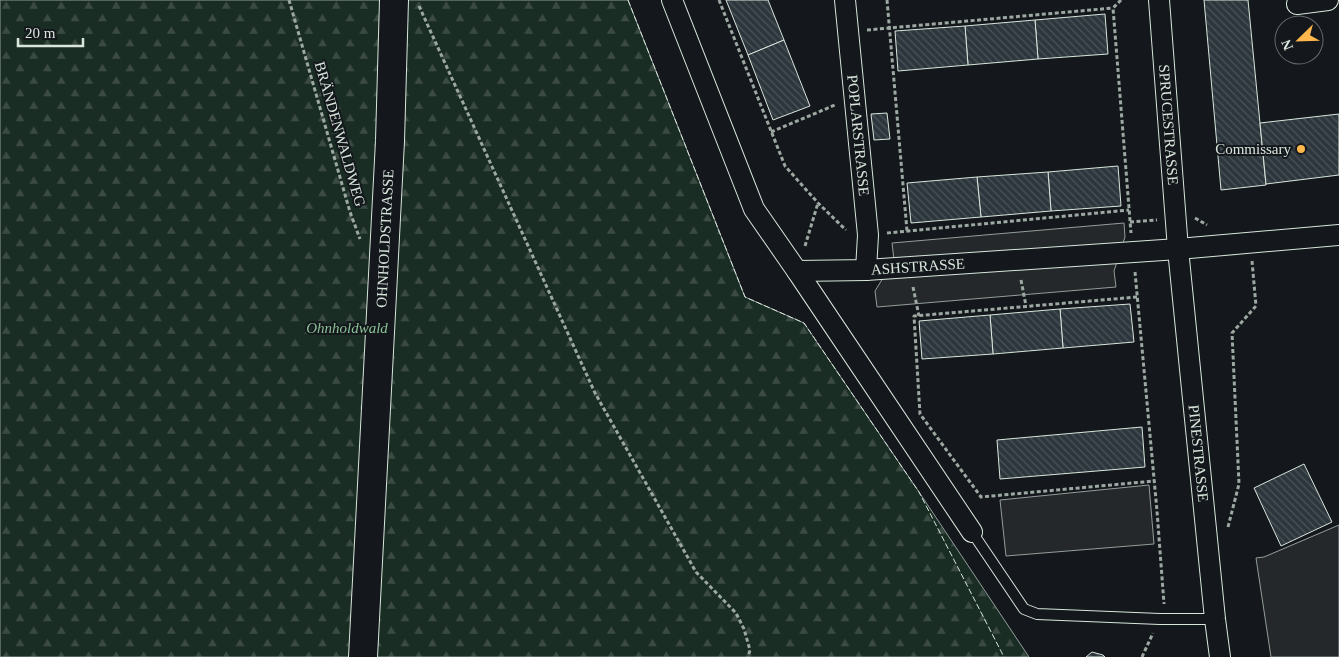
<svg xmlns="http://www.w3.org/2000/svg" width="1339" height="657" font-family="Georgia,serif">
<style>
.forest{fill:url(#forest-firs);stroke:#939e99}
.parking{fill:#24282b;stroke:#939e99}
.building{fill:url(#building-back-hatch);stroke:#d8e6dc}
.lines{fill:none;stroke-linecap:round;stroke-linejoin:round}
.service-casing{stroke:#d8e6dc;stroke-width:12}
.minor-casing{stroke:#d8e6dc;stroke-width:22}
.secondary-casing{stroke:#d8e6dc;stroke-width:30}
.path{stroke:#9da8a2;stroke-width:3;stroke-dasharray:4 2.5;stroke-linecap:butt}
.service{stroke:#14181c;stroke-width:10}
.minor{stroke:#14181c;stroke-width:20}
.secondary{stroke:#14181c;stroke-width:28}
.fence{stroke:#d8e6dc;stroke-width:1;stroke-dasharray:6 2.5;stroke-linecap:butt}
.poi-dot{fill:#ffb74d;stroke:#14181c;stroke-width:2}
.labels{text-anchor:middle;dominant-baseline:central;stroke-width:4;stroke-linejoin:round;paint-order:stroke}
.street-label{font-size:15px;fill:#d8e6dc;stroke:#14181c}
.poi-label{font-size:15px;fill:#d8e6dc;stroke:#14181c;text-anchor:end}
.park-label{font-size:15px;font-style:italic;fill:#8ac095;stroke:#14181c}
</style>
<defs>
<pattern id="forest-firs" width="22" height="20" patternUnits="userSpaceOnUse" patternTransform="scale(1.25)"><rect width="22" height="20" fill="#1a2d24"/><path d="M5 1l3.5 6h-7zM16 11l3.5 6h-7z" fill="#3b4b43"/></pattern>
<pattern id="building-back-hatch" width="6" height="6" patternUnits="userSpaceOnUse" patternTransform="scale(1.25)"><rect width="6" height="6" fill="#2c363c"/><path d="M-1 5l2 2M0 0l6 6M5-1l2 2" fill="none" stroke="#4a5358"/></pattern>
</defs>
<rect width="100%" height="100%" fill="#14181c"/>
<path class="forest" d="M0,0H628L745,297L804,323L919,492L1029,657H0Z"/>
<g class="parking">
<path d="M1124,223L1125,237L1114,271L1116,287L877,307L875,291L894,260L892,243Z"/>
<path d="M1149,485L1154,544L1006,556L1000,500Z"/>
<path d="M1339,525V657H1271L1256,558L1264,557Z"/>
</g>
<g class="building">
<path d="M726,0H768L784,40L748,55Z"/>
<path d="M1204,0H1248L1266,185L1221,190Z"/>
<path d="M1105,14L1108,54L1038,59L1035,20Z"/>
<path d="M1035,20L1038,59L968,65L965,26Z"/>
<path d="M965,26L968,65L898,71L895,31Z"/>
<path d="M784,40L810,106L773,120L748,55Z"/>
<path d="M887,113L890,139L874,140L871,114Z"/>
<path d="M1339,114V175L1266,184L1260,123Z"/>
<path d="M1118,166L1121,206L1051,211L1048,172Z"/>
<path d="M1048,172L1051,211L981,217L977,177Z"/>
<path d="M977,177L981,217L911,223L907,183Z"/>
<path d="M1130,304L1134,342L1063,348L1060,309Z"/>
<path d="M1060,309L1063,348L993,354L990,315Z"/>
<path d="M990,315L993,354L922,359L919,321Z"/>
<path d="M1142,427L1145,467L1000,479L997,440Z"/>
<path d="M1304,464L1332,522L1281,546L1254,488Z"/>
<path d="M1092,652L1103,655L1105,657H1086Z"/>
</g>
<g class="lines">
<g class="service-casing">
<path id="service" d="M972,532L1024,609L1037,614L1160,619H1215"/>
</g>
<g class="minor-casing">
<g id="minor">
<path id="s1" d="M672,0L754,209L797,271L866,270L1178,249L1339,235"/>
<path id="s2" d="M845,0L868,235L866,270"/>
<path id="s3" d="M1159,0L1178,249L1215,619L1220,657"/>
<path d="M1297,4L1328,0"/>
<path d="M797,271L972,532"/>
</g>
</g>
<g class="secondary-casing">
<g id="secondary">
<path id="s4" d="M363,657L390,141L394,0"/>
</g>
</g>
<g class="path">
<path d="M289,0L350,212L360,239"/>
<path d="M719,0L785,166L818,203L846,230"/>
<path d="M887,0L907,231"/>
<path d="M1121,0L1113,8L1131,233"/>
<path d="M419,6L595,393L696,572L736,613L744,629L750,650L748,657"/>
<path d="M867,30L1113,8"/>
<path d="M771,132L835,105"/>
<path d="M1195,218L1207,225"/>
<path d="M1130,222L1157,220"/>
<path d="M887,233L1129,210"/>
<path d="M805,246L818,203"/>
<path d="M1135,272L1157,511L1164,604"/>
<path d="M1021,280L1026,306"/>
<path d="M913,287L919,316"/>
<path d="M1137,297L914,316L920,414L981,497L1154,481"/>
<path d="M1228,527L1239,484L1232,333L1256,306L1252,261"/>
<path d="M1142,657L1153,633"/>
</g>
<use href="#service" class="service"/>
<use href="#minor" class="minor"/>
<use href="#secondary" class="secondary"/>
<path class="fence" d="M628,0L745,297L804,323L919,492L1004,657"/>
</g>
<circle class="poi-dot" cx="1301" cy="149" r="5"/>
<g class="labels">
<g class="street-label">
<text stroke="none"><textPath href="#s3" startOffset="125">SPRUCESTRASSE</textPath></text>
<text transform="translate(340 134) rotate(74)">BRÄNDENWALDWEG</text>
<text stroke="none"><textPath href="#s2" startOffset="136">POPLARSTRASSE</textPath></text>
<text stroke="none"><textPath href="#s4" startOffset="419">OHNHOLDSTRASSE</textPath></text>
<text stroke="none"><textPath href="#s1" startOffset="421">ASHSTRASSE</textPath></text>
<text stroke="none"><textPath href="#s3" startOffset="455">PINESTRASSE</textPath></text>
</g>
<g class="poi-label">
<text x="1291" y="149">Commissary</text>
</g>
<g class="park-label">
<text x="347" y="328">Ohnholdwald</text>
</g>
</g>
<g transform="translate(1299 40) rotate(247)"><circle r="24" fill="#14181c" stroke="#626a69"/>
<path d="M0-4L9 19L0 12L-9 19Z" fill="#ffb74d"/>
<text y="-8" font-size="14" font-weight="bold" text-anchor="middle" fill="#d8e6dc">N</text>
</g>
<path d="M18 38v8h65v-8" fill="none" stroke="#d8e6dc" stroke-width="2.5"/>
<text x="25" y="38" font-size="15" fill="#d8e6dc" stroke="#14181c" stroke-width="4" paint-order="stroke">20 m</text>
</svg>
